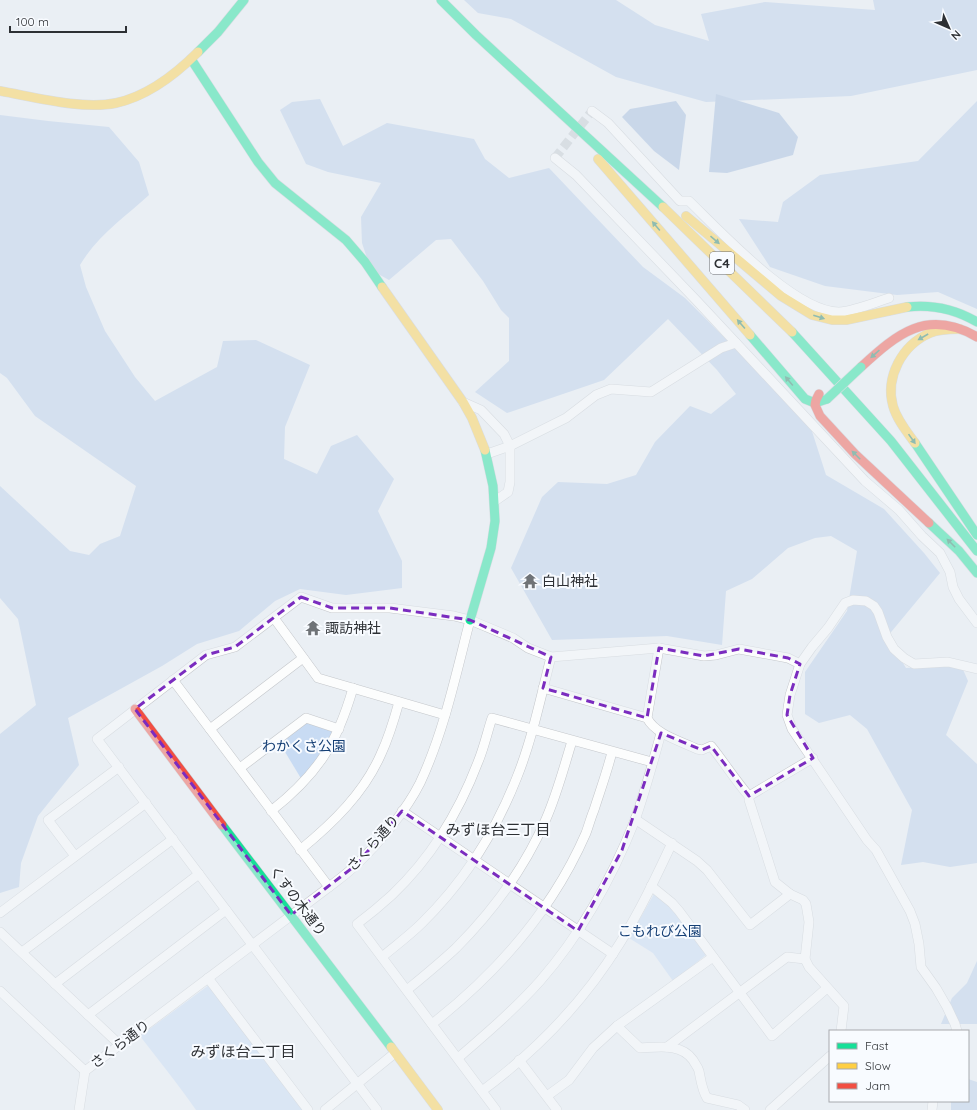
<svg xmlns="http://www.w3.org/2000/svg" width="977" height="1110" font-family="Quicksand,'Noto Sans JP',sans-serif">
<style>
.green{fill:#c8dbf3}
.forest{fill:#bacee9}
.water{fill:#a3bbdc}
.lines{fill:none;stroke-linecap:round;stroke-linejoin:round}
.street-tunnel{stroke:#c4c9ce;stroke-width:9;stroke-dasharray:9 4.5;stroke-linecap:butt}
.street-casing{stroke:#c4c7cb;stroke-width:10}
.fast-casing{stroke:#c4c7cb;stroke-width:10}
.slow-casing{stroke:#c4c7cb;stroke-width:10}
.jam-casing{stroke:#c4c7cb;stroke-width:10}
.street{stroke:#fcfdfd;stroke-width:9}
.fast{stroke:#16e098;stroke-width:9}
.slow{stroke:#ffcf43;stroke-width:9}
.jam{stroke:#f24e42;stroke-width:9}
.fast-bridge-casing{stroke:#caccce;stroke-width:10;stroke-linecap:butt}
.fast-bridge{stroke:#16e098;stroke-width:9}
.oneway{fill:#237f61}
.marked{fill:none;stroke:#7b2cbf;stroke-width:3;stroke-dasharray:8 5;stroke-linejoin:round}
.labels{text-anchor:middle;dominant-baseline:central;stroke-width:4;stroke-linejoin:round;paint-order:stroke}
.shield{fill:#f8fbff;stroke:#6a6d71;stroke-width:1}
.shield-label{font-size:13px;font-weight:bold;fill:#2d3034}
.poi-label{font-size:14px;fill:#2d3034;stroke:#f8fbff;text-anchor:start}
.park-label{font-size:14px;fill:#153f75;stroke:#f8fbff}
.street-label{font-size:14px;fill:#2d3034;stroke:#f8fbff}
.neighbourhood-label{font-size:15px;fill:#2d3034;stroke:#f8fbff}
</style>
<rect width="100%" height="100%" fill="#eaeff4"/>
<g class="green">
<path d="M306,721L335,730L328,746L302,780L279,742Z"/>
<path d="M654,894L670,906L706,955L673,981L653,953L629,938Z"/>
<path d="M209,985L305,1110H196C179,1085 159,1061 140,1036Z"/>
</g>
<g class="forest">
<path d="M464,0H616L655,25L709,41L701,14L765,2L875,10L873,0H977V70L851,96L706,102L616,77L511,19L478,13Z"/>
<path d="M320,99L343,146L387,123L474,139L485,159L509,178L549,168L643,267L685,298L809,422L826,475L884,509L924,553L940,573L887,637L906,668L961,665L968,681L946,735L977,764V863L950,867L923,862L901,865L912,810L867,729L850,715L819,723L805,714V672L847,611L857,551L831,536L815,538L788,548L752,579L726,591L722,645L667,636L552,640L511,568L542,497L558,482L607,484L636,475L655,442L690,406L711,414L736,394L717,370L668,319L604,380L507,413L475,392L509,361V318L501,310L483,281L451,239L436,240L389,280L371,270L362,243L361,217L381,183L328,172L306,164L280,110L292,102Z"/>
<path d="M977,101V309L938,292L897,295L825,286L770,267L739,219L778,222L783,202L820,175L918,161Z"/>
<path d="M0,115L48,121L109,127L139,162L149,195C125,217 97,236 80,265L86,287L105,331L135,377L155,401L217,367L223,341L256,340L310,365L285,427L284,459L317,474L331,446L357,435L394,479L378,511L402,561V588L346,595L300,589L275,601L239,631L197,644L162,666L68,718L79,765L38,816L21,863L19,887L0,893V734L36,705L18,619L0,598V486L70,551L89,555L100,544L120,536L136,486L35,416L7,378L0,373Z"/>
<path d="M977,961V1024H941L952,998L967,983Z"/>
<path d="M968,1079L977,1082V1110H951V1101H968Z"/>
</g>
<g class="water">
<path d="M716,94L779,113L798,137L793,155L727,173L709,172Z"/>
<path d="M676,101L686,115L679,170L654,151L622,117L630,109Z"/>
</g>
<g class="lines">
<path class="street-tunnel" d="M555,158L592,111"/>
<g class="street-casing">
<g id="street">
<path d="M592,111L608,123L680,201H689C720,231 795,312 839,312C855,311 873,303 889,298"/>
<path d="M555,158L576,175L696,300L865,481L899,510L922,536L940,553L950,572L953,587L959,599L977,623"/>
<path d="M463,402L481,410L504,434L510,446V482L508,492L495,501"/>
<path d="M487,454L510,446L566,418L596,395L611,389L651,392L721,348L736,343"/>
<path d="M274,618L318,678L445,715"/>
<path d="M659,648L647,718C656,735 681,741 697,749L702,750L711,746C724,762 735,780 749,796V800L775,882L790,894L803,900L806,904L809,922L805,959L809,967L844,1006L841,1031"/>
<path d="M173,680L329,887"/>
<path d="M543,688L647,718"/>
<path d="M210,729L303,658"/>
<path d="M240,768L306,718L339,729"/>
<path d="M749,796L813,758"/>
<path d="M271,811C317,775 337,744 353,688"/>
<path d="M402,811L613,954"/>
<path d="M635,819L697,861L707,870L750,925L790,894"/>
<path d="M300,850C333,823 364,793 381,754C389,737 394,720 399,702"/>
<path d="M75,856L48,820L119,767"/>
<path d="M651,886L672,903L679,911L772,1036L827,988"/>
<path d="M0,913L146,803"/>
<path d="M0,932L120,1045"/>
<path d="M22,952L173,839"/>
<path d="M382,957C395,946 410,935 422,923C465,881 495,833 517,777C532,740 541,696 551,657"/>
<path d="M208,978L308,1110"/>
<path d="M55,984L199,874"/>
<path d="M407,990C424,976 440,963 456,948C493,911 525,867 546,819C557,794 564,767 572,741"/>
<path d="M0,991L85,1071"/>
<path d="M88,1015L226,910"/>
<path d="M432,1024C497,973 553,909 586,833C589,825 591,817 594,810C600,791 607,772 612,752"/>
<path d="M617,1026L640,1048C659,1047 681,1043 693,1060C695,1064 698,1067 699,1071C701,1081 702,1090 707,1098L738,1105L745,1110"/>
<path d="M957,1031L955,1024L947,1007L936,988L921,967L919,944L915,924L910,911L876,850L867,840L792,729L787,715L790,695L800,664L812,647L828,628L845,603L853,600L866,601L874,606L878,612L887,637L894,649L904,658L914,664L948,662L977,669"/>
<path d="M667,1047L787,957L805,959"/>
<path d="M458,1058C486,1034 515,1009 540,981C581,934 612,878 635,820C645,792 653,762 661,733"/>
<path d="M519,1060L557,1110"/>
<path d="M85,1071L329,887C338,880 348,873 357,864C379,843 406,811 420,783C444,732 456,674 470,620"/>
<path d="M482,1091C536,1051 585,1000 620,943C640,911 656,877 672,843"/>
<path d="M547,1096L569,1080L593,1048L617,1026L713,957"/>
<path d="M79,1110L85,1071"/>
<path d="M325,1110L395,1053"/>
<path d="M377,1110L97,739L206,655L235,647L301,597L332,608H390L454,616L470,620L513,638L528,648L551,657L659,648L704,656L716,655L739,649L788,658L800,664"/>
<path d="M496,1110L357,924C369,915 381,905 392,895C431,858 459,812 478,762C484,748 487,733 492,718L652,762"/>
<path d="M770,1110L830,1056"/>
<path d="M932,1110L933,1101"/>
</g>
</g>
<g class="fast-casing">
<g id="fast">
<path d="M441,0L476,35L663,207"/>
<path d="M198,52L218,32L244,0"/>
<path d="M191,59L258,162L275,183L346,240L365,262L382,287"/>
<path d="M907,307C933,304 955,309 977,322"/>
<path d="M792,332L891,441L977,551"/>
<path d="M750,335L805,399L815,403L827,399"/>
<path d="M915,443L977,535"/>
<path d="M929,523L959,551L977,573"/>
<path d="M470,620L491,548L495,521L493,486L485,450"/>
<path d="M222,825L391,1047"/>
</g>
</g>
<g class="slow-casing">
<g id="slow">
<path d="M0,91C34,97 82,110 116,103C148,96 175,75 198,52"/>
<path d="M598,159L750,335"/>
<path d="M663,207L792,332"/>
<path d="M686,216L781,296L812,315L832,320H846L907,307"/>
<path d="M382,287L463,402L472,418L485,450"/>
<path d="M915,443C907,432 897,420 893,406C885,377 902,345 930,333C939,329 950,329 960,329"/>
<path d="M391,1047L438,1110"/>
</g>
</g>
<g class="jam-casing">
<g id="jam">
<path d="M861,367C897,334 927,308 977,337"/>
<path d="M819,394L816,400L815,405L820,416L855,454L929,523"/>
<path d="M135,709L222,825"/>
</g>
</g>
<use href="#street" class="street"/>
<use href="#fast" class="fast"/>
<use href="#slow" class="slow"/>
<use href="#jam" class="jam"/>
<g class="fast-bridge-casing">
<path id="fast-bridge" d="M827,399L861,367"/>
</g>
<use href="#fast-bridge" class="fast-bridge"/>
</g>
<defs><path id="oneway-solid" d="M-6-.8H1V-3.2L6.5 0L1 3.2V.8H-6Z"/></defs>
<g class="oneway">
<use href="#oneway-solid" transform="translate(656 226) rotate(-130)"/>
<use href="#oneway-solid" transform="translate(715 240) rotate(41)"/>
<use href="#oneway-solid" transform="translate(819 317) rotate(18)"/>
<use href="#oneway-solid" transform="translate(741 324) rotate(-131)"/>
<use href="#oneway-solid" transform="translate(923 337) rotate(150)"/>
<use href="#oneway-solid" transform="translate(875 354) rotate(138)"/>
<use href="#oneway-solid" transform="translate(789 381) rotate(-130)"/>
<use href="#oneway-solid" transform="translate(912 439) rotate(55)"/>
<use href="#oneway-solid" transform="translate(856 455) rotate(-135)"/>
<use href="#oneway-solid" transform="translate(951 543) rotate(-135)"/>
</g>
<path d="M0 0H977V1110H0ZM301,597L332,608H390L470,620L551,657L543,688L647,718L659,648L704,656L739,649L788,658L800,664L790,695L787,715L813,758L749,796L711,746L702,750L661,733L622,850L578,931L402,811L356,865L291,915L135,709L206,655L235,647Z" fill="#eaeff4" fill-opacity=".55" fill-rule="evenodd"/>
<path class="marked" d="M301,597L332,608H390L470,620L551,657L543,688L647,718L659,648L704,656L739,649L788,658L800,664L790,695L787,715L813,758L749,796L711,746L702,750L661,733L622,850L578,931L402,811L356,865L291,915L135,709L206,655L235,647Z"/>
<defs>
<g id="temple-bare" transform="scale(1.2)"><path d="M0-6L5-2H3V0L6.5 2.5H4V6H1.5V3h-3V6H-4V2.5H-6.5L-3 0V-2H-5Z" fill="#6f7377" stroke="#f8fbff" stroke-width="2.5" paint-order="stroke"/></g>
</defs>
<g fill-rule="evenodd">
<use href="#temple-bare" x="530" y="581"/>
<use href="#temple-bare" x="313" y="628"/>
</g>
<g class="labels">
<rect class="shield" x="710" y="252" width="24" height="22" rx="3"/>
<g class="shield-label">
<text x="722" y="263">C4</text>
</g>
<g class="poi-label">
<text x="542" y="581">白山神社</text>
<text x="325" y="628">諏訪神社</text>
</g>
<g class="park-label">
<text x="304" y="746">わかくさ公園</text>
<text x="660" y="931">こもれび公園</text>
</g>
<g class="street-label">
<text transform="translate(373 843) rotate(-48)">さくら通り</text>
<text transform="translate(298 901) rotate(53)">くすの木通り</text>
<text transform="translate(120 1044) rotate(-37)">さくら通り</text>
</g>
<g class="neighbourhood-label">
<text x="498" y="829">みずほ台三丁目</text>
<text x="243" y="1051">みずほ台二丁目</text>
</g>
</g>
<rect x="829" y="1030" width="140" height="72" fill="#f8fbff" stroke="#a7aaae"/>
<rect x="837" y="1043" width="20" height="6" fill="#16e098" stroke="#a7aaae"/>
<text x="865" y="1050" font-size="12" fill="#2d3034">Fast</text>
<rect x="837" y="1063" width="20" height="6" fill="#ffcf43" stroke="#a7aaae"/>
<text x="865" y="1070" font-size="12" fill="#2d3034">Slow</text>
<rect x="837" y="1083" width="20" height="6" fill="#f24e42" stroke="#a7aaae"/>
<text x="865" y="1090" font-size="12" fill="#2d3034">Jam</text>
<g transform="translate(949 28) rotate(135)" stroke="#f8fbff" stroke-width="3" paint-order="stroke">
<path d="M0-3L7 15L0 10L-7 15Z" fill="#2d3034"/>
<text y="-6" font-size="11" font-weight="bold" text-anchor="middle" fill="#2d3034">N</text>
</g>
<path d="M10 26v6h116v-6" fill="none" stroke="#2d3034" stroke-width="2"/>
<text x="16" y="26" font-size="12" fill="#2d3034" stroke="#f8fbff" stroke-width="3" paint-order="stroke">100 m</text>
</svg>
